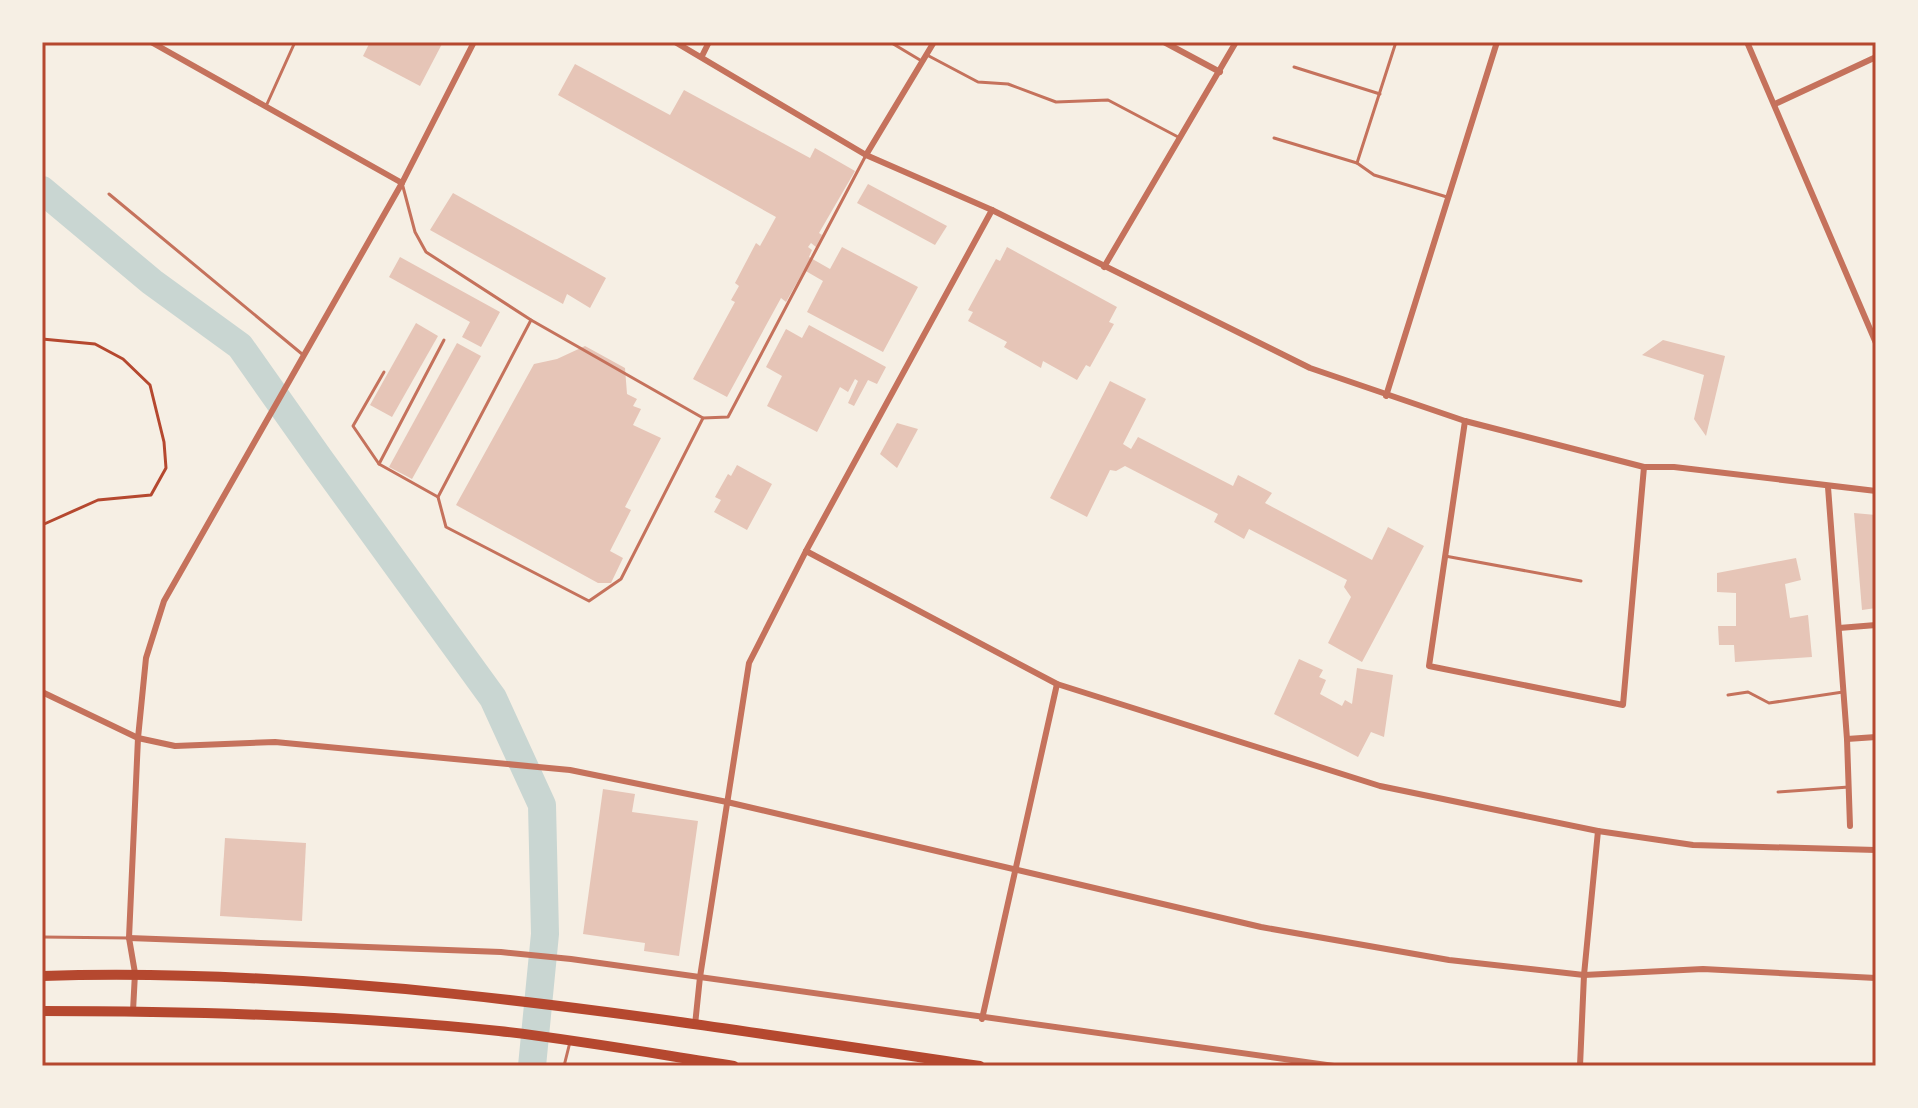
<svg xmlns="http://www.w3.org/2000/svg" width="1918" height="1108" font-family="Figtree,sans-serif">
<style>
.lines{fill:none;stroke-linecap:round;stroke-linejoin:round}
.river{stroke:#c9d6d2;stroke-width:28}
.building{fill:#e6c5b7}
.path{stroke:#b5482f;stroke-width:3}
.service{stroke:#c5725c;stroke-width:3}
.minor{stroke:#c5725c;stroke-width:6}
.primary{stroke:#b5482f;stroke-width:10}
.neatline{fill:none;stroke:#b5482f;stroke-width:3}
</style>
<rect width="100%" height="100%" fill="#f6efe4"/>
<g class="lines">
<path class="river" d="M42,190L152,282L240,346L319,458L493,698L542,805L545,934L532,1066"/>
</g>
<g class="building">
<path d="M370,42H443L420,86L363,56Z"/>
<path d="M575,64L670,115L684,90L810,158L815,148L855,171L819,233L822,235L816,247L811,243L808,247L812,250L809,257L830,269L842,247L918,287L883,352L807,312L823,281L804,270L786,302L781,298L727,397L693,379L735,302L731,300L739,286L735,283L756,243L760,246L776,217L558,95Z"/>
<path d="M868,184L947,226L935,245L857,203Z"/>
<path d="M453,193L606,278L590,308L567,294L563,304L430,230Z"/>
<path d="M1007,247L1117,307L1109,322L1114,324L1090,367L1086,365L1077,380L1043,361L1041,368L1004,347L1007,342L968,321L973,312L968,310L996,259L1000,261Z"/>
<path d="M400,257L500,312L481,347L462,337L470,322L389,277Z"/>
<path d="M416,323L438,336L392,417L370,405Z"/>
<path d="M809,325L886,367L877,384L868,380L854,406L848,403L858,381L855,379L848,392L840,387L817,432L767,406L782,376L766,367L786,329L802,338Z"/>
<path d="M1663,340L1725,356L1706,436L1694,419L1704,375L1642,355Z"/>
<path d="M457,343L481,356L412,479L389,467Z"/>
<path d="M585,346L625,368L627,394L637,399L633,406L641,409L633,425L661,438L625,507L631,510L610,551L623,558L611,583H598L456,505L534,364L557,359Z"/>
<path d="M1110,381L1146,399L1123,444L1131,449L1138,437L1233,486L1238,475L1272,493L1265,503L1372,560L1388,527L1424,546L1362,662L1328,643L1351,597L1344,587L1347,580L1249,529L1244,539L1214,522L1218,514L1125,466L1116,471L1110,470L1087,517L1050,498Z"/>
<path d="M897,423L918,429L897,468L880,454Z"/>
<path d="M737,465L772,484L747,530L714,512L721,500L715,497L728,474L731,476Z"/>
<path d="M1854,513L1876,515V608L1862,610Z"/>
<path d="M1796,558L1801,580L1785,584L1790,618L1808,615L1812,657L1735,662L1734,645H1719L1718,626H1736V593L1717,592V573Z"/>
<path d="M1299,659L1323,670L1319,677L1326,680L1320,694L1342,706L1345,700L1352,704L1357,668L1393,675L1384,737L1371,732L1358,757L1274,714Z"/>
<path d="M603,789L635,794L632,812L698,821L679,956L644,951L645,943L583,934Z"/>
<path d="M225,838L306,843L302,921L220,916Z"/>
</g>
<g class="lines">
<path class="path" d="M42,339L95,344L123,359L150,385L164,442L166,468L151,495L98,500L42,525"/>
<g class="service">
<path d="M890,42L920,60"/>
<path d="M1396,42L1357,163L1374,175L1447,197"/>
<path d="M927,55L978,82L1008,84L1056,102L1108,100L1180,138"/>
<path d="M1294,67L1380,94"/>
<path d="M267,104L295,42"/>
<path d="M1274,138L1357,163"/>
<path d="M402,183L415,232L426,252L531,320L703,418L728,417L865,157"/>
<path d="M109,194L302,354"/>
<path d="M531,320L438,497L446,527L589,601L621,579L703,418"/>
<path d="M384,372L353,426L379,464L438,497"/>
<path d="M379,464L444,340"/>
<path d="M1445,556L1581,581"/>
<path d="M1728,695L1748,692L1769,703L1843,692"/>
<path d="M1778,792L1849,787"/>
<path d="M42,937L129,938"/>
<path d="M564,1066L570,1042"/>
</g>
<g class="minor">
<path d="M151,42L402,183"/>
<path d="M675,42L866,155L992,210L1310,368L1465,421L1644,467H1674L1876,491"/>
<path d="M1164,42L1220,72"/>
<path d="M1747,42L1876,343"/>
<path d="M702,56L709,42"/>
<path d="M1775,104L1876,57"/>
<path d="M866,155L934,42"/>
<path d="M1104,267L1236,42"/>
<path d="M1386,396L1497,42"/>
<path d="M1465,421L1429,666L1623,705L1644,467"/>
<path d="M1828,487L1847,739L1850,826"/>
<path d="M806,551L1057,684L1380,786L1598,831L1693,845L1876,850"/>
<path d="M1839,628L1876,625"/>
<path d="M42,692L138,738L175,746L275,742L570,770L727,802L1261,927L1449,960L1584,975L1703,969L1876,978"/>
<path d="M1847,739L1876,737"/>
<path d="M129,938L501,952L571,959L1334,1066"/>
<path d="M133,1011L135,973L129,938L138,738L146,658L164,601L402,183L474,42"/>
<path d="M982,1019L1057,684"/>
<path d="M695,1025L700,977L749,663L806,551L992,210"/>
<path d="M1580,1066L1584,975L1598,831"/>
</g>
<g class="primary">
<path d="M42,976C357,966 669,1021 980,1066"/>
<path d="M42,1011C194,1011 347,1015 499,1031C577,1040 656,1054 734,1066"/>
</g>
</g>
<rect width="1918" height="1108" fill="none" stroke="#f6efe4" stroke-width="88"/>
<rect x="44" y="44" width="1830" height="1020" class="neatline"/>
</svg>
